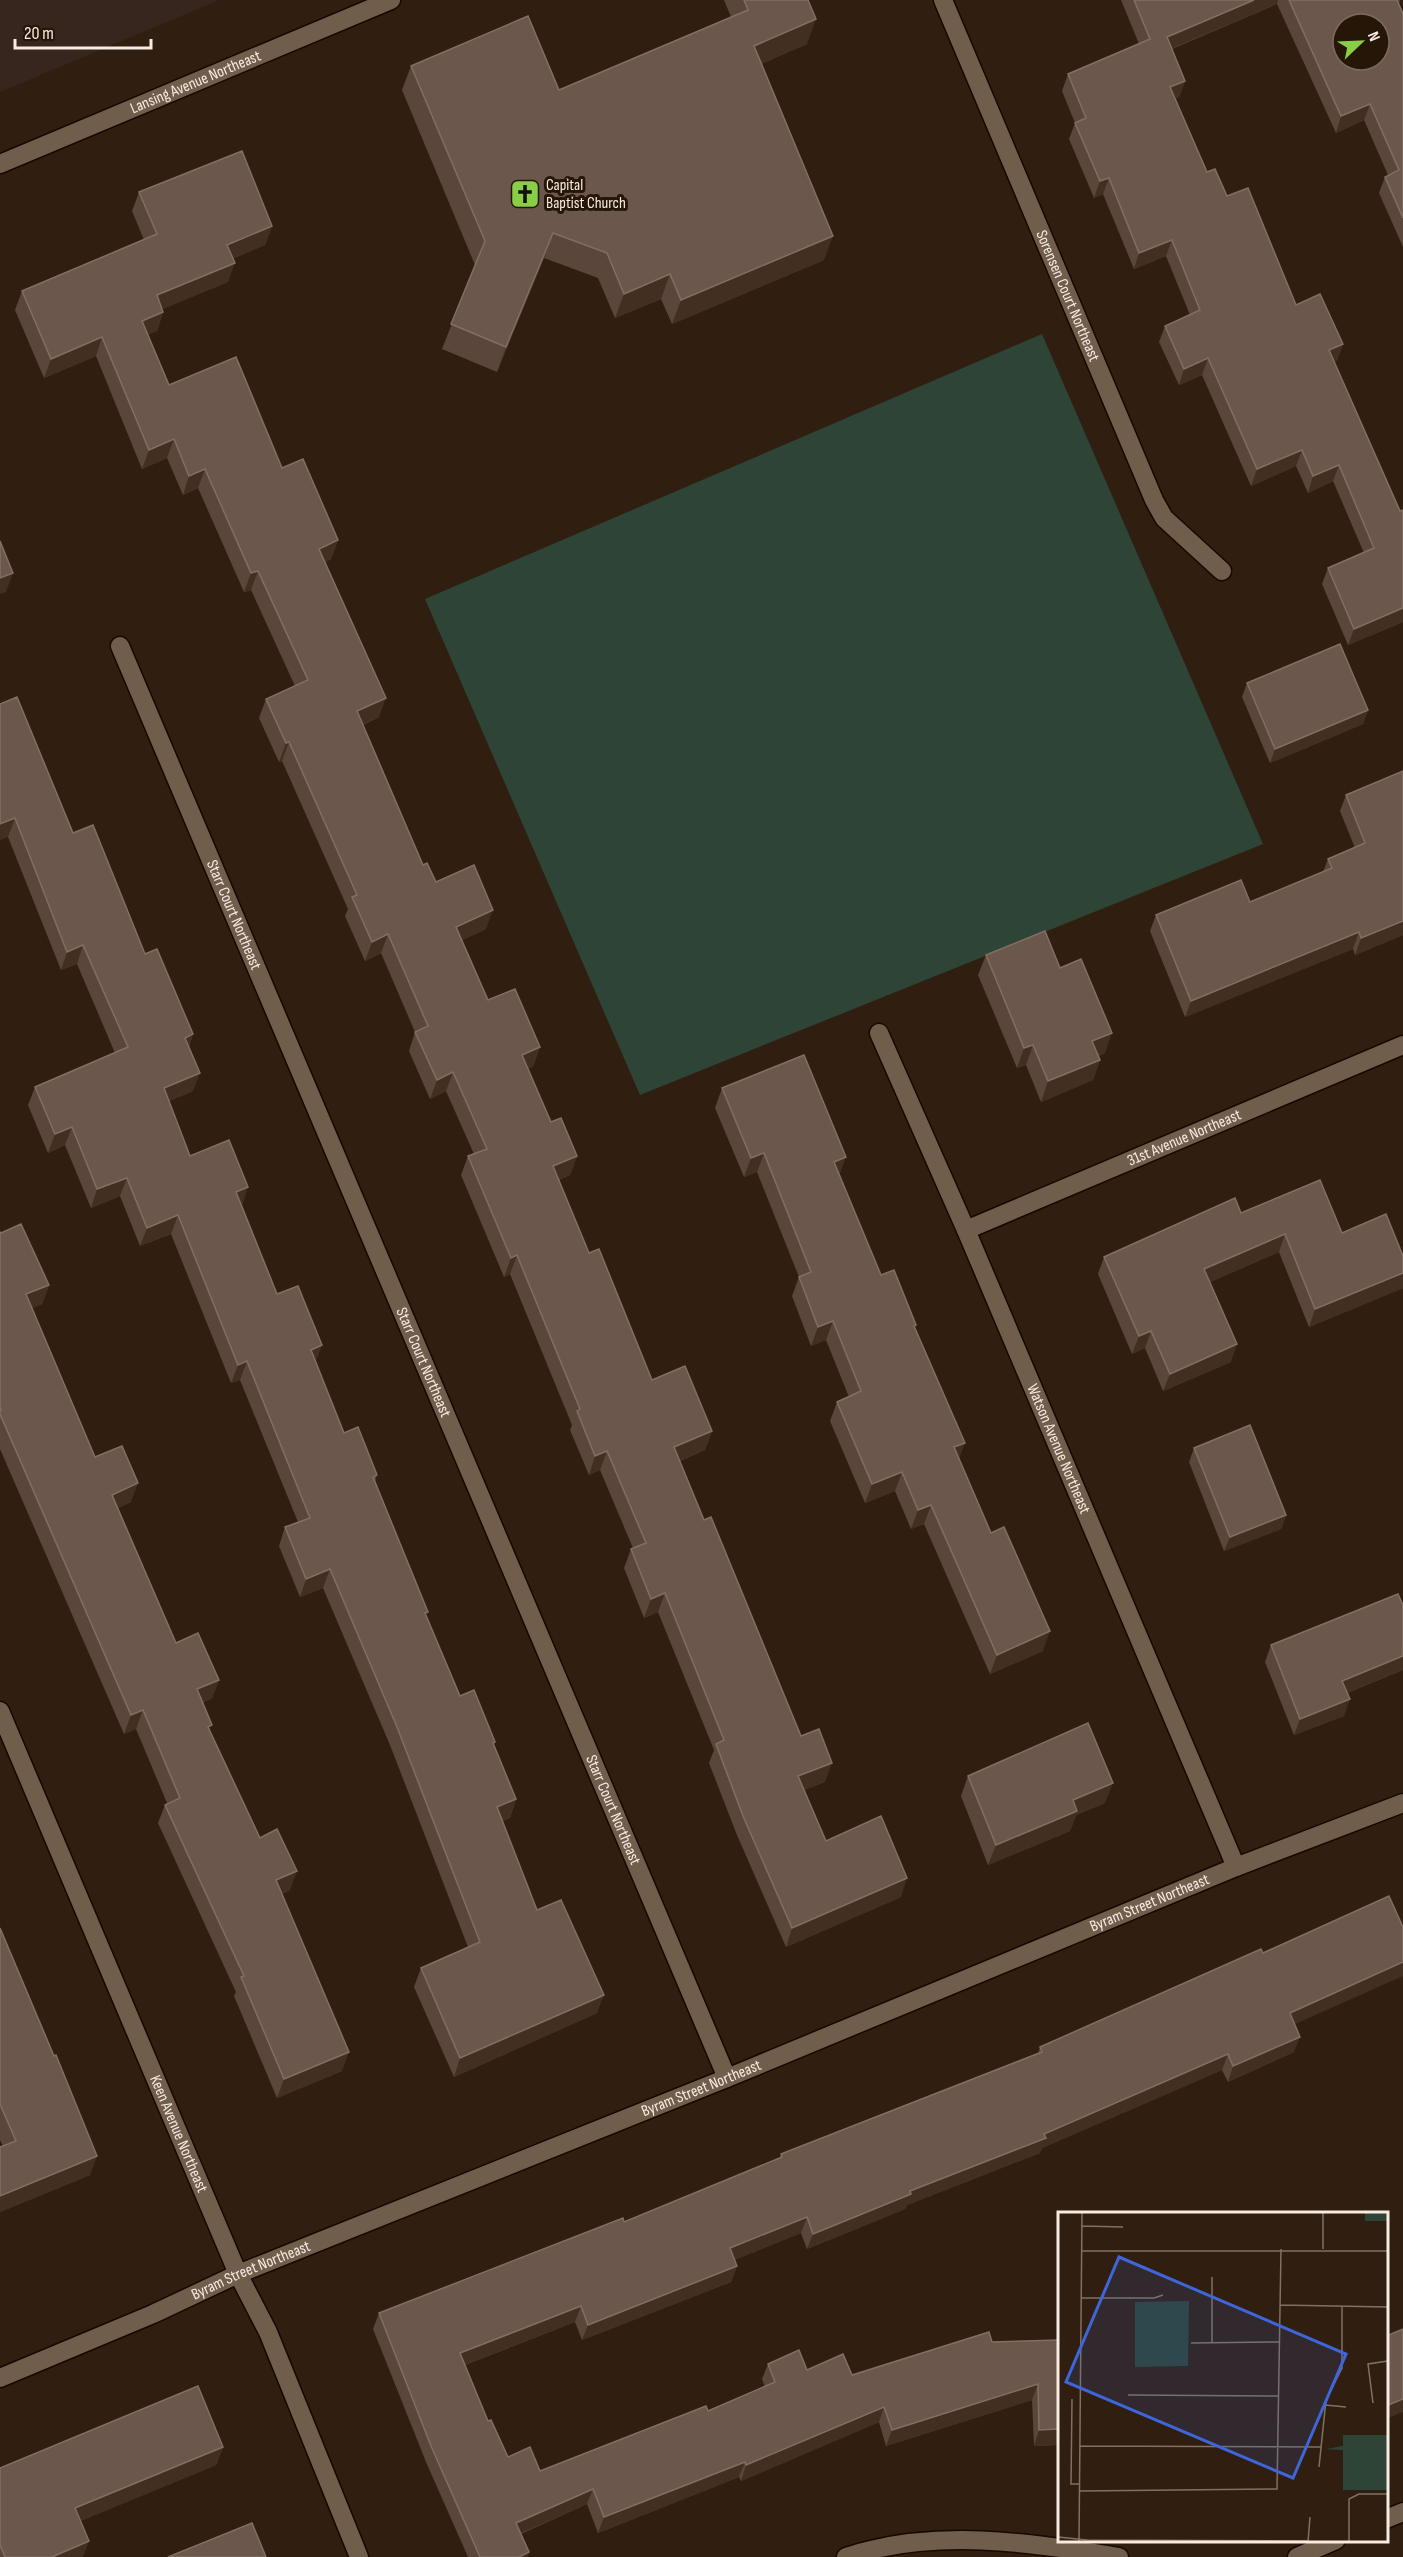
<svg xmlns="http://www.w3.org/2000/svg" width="1403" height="2557" font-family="'Sofia Sans Condensed',sans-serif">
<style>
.education{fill:#37261e}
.grass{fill:#2d4436}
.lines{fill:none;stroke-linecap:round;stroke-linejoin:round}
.street-casing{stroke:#170800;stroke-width:21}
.secondary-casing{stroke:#170800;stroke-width:21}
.street{stroke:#715d4c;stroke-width:18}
.secondary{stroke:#715d4c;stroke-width:18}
.wall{fill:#5b463b}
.shaded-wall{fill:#432f22}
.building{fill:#6c574d;stroke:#826f64;stroke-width:1.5;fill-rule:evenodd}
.labels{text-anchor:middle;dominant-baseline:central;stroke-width:6;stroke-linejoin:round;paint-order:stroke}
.street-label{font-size:16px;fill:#f8ece2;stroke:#261607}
.poi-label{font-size:16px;fill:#f8ece2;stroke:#261607;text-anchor:start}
.inset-road{fill:none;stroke:#807164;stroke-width:1.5}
.view{fill:#3e66da;fill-opacity:0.15;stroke:#3e66da;stroke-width:3}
.inset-edge{fill:none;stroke:#f8ece2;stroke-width:3}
</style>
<rect width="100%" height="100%" fill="#301f10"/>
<path class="education" d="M0,0H219L0,92Z"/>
<path class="grass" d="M1042,334L1263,844L640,1095L425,599Z"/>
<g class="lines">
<g class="street-casing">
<g id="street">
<path id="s1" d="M943,0L1154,500L1164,518L1222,571"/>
<path id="s2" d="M120,646L727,2078"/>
<path id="s3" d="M879,1033L966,1230L1236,1867"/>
<path id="s4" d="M966,1230L1403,1045"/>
<path id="s5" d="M0,1711L238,2274L268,2332L359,2557"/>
<path id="s6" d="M0,2378L153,2314L238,2274L727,2078L1236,1867L1403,1803"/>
<path d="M1386,2519L1403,2512"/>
<path d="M846,2557C933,2528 1030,2542 1119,2557"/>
<path d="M1297,2557L1336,2540"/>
</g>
</g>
<g class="secondary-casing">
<g id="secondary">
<path id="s7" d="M0,164L391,0"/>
</g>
</g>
<use href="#street" class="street"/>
<use href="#secondary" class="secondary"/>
</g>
<g class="wall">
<path d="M724,0H808L807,44L761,64L824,260L672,324L661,299L615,318L598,278L544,258L497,372L442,349L475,265L402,90L411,66L559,90L731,17Z"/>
<path d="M1121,0H1400L1399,4L1403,14V247L1379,193L1385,177L1388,175L1364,120L1336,133L1277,4L1172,49L1185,81L1179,97L1175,99L1207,172L1227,196L1296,305L1343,344L1337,360L1334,362L1400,511L1403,510V622L1348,645L1322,584L1328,568L1364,553L1333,481L1308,493L1296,466L1251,486L1202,375L1179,385L1159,342L1165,326L1190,315L1166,256L1134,269L1103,194L1094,198L1069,139L1075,123L1062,91L1068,74L1139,44Z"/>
<path d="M139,192L272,226L265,245L233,258L228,282L162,309L163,312L157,331L148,334L169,385L282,468L338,540L331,559L325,562L379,717L363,725L423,865L436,882L486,929L462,940L488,1000L540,1047L533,1066L528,1069L551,1122L577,1156L570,1175L559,1180L589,1253L652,1380L712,1431L705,1450L680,1461L704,1520L801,1736L825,1782L804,1790L826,1841L901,1897L786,1947L737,1835L709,1763L714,1750L658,1612L644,1618L624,1568L631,1549L633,1548L600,1470L589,1475L570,1430L572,1425L510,1274L504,1277L461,1175L468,1156L474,1154L446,1091L430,1099L409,1051L415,1032L381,953L365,961L345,916L348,909L282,761L279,762L259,718L266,699L295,686L251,590L244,592L198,488L183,495L167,458L142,469L96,356L44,378L15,310L22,291L144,240L132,211Z"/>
<path d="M1247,683L1368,710L1363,724L1270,763L1242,697Z"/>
<path d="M0,704L73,833L193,1034L189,1047L193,1091L169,1101L190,1156L242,1205L277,1294L316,1362L344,1433L377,1475L375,1481L426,1616L460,1696L495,1742L494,1745L516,1799L510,1818L502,1821L537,1910L597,2013L454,2077L414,1987L421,1968L468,1947L390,1745L323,1588L300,1597L279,1546L285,1527L298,1522L240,1380L231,1383L171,1234L140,1246L120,1196L91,1208L65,1145L48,1153L28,1105L35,1087L115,1053L77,964L61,970L8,837Z"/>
<path d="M1403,771V935L1355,955L1353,949L1185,1017L1150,931L1156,915L1250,902L1323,872L1328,859L1355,848L1340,811L1346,795Z"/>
<path d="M986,955L1060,968L1105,1053L1099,1056L1100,1060L1093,1080L1041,1102L1026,1065L1017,1068L978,975Z"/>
<path d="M722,1088L839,1175L881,1275L915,1328L959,1459L991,1533L1043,1651L990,1674L924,1524L911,1529L895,1491L865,1503L830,1421L837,1402L849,1397L826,1340L811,1346L792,1296L799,1277L757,1172L744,1177L715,1108Z"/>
<path d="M1241,1213L1342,1233L1403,1288L1309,1327L1279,1252L1210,1282L1231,1362L1163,1391L1145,1348L1132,1354L1098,1274L1104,1257Z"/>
<path d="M0,1232L49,1285L42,1304L32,1308L95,1457L131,1502L118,1508L176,1643L219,1680L212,1698L202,1703L210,1731L260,1838L290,1890L282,1894L342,2071L277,2098L234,1996L236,1992L158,1823L165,1805L167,1803L136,1729L124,1734L0,1449Z"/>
<path d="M1194,1448L1286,1515L1281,1529L1224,1551L1189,1462Z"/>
<path d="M1403,1605V1670L1347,1693L1344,1716L1294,1735L1265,1662L1271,1645Z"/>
<path d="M968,1776L1105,1803L1076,1815L1070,1831L988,1865L961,1796Z"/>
<path d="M0,1928L90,2175L0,2212V2147L3,2146L0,2140Z"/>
<path d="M1294,2024V2052L1228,2082L1222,2070L1042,2148L1040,2153L907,2205L905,2209L807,2249L801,2233L734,2260L737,2266L731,2282L582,2340L575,2322L465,2365L488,2421L508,2457L540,2471L708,2411L765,2387L762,2379L768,2364L852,2375L992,2342L1059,2340V2445L1034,2446L1032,2400L886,2446L879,2422L741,2481L739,2477L598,2533L587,2504L521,2534L529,2552L527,2557H468L426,2462L373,2329L379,2313L624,2222L780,2158L781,2154L1038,2053L1040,2047Z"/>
<path d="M223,2447L216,2465L80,2521L83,2557H0V2468Z"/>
</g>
<g class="shaded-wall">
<path d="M1254,0H1278L1277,4L1161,53L1167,37Z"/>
<path d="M816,19L807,44L745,71L754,46Z"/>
<path d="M1185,81L1179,97L1165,103L1170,87Z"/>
<path d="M1370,104L1364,120L1336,133L1341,116Z"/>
<path d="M1109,178L1103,194L1094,198L1100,181Z"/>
<path d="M272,226L265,245L221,264L227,245Z"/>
<path d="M553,233L544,258L497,372L506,347Z"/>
<path d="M833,236L824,260L672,324L681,300Z"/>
<path d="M1172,240L1166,256L1134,269L1139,253Z"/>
<path d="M235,263L228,282L150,314L157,295Z"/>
<path d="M670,274L661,299L615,318L624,294Z"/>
<path d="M163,312L157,331L135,340L142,321Z"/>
<path d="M102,337L96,356L44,378L51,359Z"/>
<path d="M1343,344L1337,360L1323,367L1329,350Z"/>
<path d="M1208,358L1202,375L1179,385L1184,369Z"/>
<path d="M174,439L167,458L142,469L149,450Z"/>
<path d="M1302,450L1296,466L1251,486L1257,469Z"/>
<path d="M1339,465L1333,481L1308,493L1313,476Z"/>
<path d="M205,469L198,488L183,495L189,476Z"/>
<path d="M338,540L331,559L312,568L319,549Z"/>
<path d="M258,571L251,590L244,592L251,573Z"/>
<path d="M13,573L6,592L0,594V578Z"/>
<path d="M1403,608V622L1348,645L1354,629Z"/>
<path d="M386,698L379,717L350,730L357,711Z"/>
<path d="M1368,710L1363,724L1270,763L1275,749Z"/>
<path d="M289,742L282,761L279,762L286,743Z"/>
<path d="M15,818L8,837L0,840V824Z"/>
<path d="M493,910L486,929L449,946L456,927Z"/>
<path d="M1403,921V935L1355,955L1361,938Z"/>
<path d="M1359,932L1353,949L1185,1017L1191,1001Z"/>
<path d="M388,934L381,953L365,961L372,942Z"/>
<path d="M83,945L77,964L61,970L67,952Z"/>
<path d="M1112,1033L1105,1053L1085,1061L1092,1041Z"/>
<path d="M193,1034L187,1053L185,1038Z"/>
<path d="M1033,1045L1026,1065L1017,1068L1024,1048Z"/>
<path d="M540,1047L533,1066L515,1074L522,1055Z"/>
<path d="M1100,1060L1093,1080L1041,1102L1048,1081Z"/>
<path d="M453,1072L446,1091L430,1099L437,1080Z"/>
<path d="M200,1073L193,1091L157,1106L164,1088Z"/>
<path d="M72,1127L65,1145L48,1153L55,1134Z"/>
<path d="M764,1153L757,1172L744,1177L751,1158Z"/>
<path d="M577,1156L570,1175L546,1185L553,1166Z"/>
<path d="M846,1157L839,1176L834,1162Z"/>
<path d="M127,1178L120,1196L91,1208L97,1189Z"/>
<path d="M248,1187L242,1206L236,1192Z"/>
<path d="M178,1215L171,1234L140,1246L147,1228Z"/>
<path d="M1285,1234L1279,1252L1198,1287L1204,1269Z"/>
<path d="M517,1255L510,1274L504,1277L511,1258Z"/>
<path d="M1403,1273V1288L1309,1327L1315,1309Z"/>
<path d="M49,1285L42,1304L19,1313L26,1294Z"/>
<path d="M833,1321L826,1340L811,1346L818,1327Z"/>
<path d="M1151,1331L1145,1348L1132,1354L1139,1336Z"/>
<path d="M1237,1344L1231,1362L1163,1391L1170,1374Z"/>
<path d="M322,1345L315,1364L311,1350Z"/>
<path d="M247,1361L240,1380L231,1383L238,1365Z"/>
<path d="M712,1431L705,1450L667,1466L674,1447Z"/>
<path d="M965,1443L958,1462L954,1447Z"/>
<path d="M607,1451L600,1470L589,1475L595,1456Z"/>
<path d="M902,1472L895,1491L865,1503L872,1484Z"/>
<path d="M138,1483L131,1502L105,1514L112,1495Z"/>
<path d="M931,1505L924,1524L911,1529L918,1510Z"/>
<path d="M1286,1515L1281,1529L1224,1551L1230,1537Z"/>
<path d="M330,1569L323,1588L300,1597L306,1579Z"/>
<path d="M665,1593L658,1612L644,1618L651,1599Z"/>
<path d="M1050,1631L1043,1651L990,1674L997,1655Z"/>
<path d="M1403,1656V1670L1336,1697L1342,1681Z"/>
<path d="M219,1680L212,1698L190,1708L197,1689Z"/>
<path d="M1350,1699L1344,1716L1294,1735L1300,1719Z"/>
<path d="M143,1710L136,1729L124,1734L131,1715Z"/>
<path d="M832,1763L825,1782L791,1795L798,1776Z"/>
<path d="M1113,1783L1105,1803L1076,1815L1070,1831L988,1865L996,1845L1073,1800Z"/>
<path d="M516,1799L510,1818L490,1826L497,1807Z"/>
<path d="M297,1871L290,1890L269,1899L276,1880Z"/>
<path d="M907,1878L901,1897L786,1947L792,1928Z"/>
<path d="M1403,1962V1976L1284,2029L1290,2013Z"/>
<path d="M604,1995L597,2013L454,2077L460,2058Z"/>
<path d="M1300,2037L1294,2052L1228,2082L1233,2066Z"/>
<path d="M349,2052L342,2071L277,2098L284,2079Z"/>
<path d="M1228,2054L1222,2070L1042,2148L1040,2153L907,2205L905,2209L807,2249L813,2234L910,2191L1044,2134Z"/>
<path d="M97,2156L90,2175L0,2212V2196Z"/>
<path d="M807,2217L801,2233L724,2264L730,2248Z"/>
<path d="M737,2266L731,2282L582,2340L588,2325Z"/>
<path d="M581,2306L575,2322L454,2369L460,2353Z"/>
<path d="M1038,2384L1032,2400L886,2446L892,2430Z"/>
<path d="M1403,2399V2412L1386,2419V2406Z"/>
<path d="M884,2407L879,2422L741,2481L746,2465Z"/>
<path d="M1059,2429V2445L1034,2446L1039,2430Z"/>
<path d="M223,2447L216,2465L69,2526L75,2508Z"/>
<path d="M745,2462L739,2477L598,2533L604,2517Z"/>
<path d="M593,2489L587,2504L510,2538L516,2523Z"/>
<path d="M89,2541L83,2557H52Z"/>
<path d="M529,2552L527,2557H519Z"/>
</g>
<g class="building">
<path d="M744,0H808L816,19L754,46L833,236L681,300L670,274L624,294L607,253L553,233L506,347L451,324L485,241L411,66L528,16L559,90L748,10Z"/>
<path d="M1134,0H1254L1167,37L1185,81L1170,87L1207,172L1215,169L1227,196L1248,188L1296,305L1320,294L1343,344L1329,350L1400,511L1403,510V608L1354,629L1328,568L1374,548L1339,465L1313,476L1302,450L1257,469L1208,358L1184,369L1165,326L1200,310L1172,240L1139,253L1109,178L1100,181L1075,123L1086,118L1068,74L1150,39Z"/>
<path d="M1289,0H1397L1403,14V218L1385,177L1399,170L1370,104L1341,116ZM1343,24H1379V60H1343Z"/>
<path d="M242,151L272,226L227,245L235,263L157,295L163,312L142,321L169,385L236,357L282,468L303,459L338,540L319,549L386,698L357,711L423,865L427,863L436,882L474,865L493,910L456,927L488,1000L515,989L540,1047L522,1055L551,1122L561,1118L577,1156L553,1166L589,1253L599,1249L652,1380L685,1366L712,1431L674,1447L704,1520L711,1517L801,1736L819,1729L832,1763L798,1776L826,1841L881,1816L907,1878L792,1928L743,1816L716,1744L724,1740L665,1593L651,1599L631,1549L646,1543L607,1451L595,1456L577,1411L580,1409L517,1255L511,1258L468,1156L487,1149L453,1072L437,1080L415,1032L428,1026L388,934L372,942L352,897L357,895L289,742L286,743L266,699L308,680L258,571L251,573L205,469L189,476L174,439L149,450L102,337L51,359L22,291L157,234L139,192Z"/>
<path d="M0,541L13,573L0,578Z"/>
<path d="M1340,644L1368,710L1275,749L1247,683Z"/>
<path d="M17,697L73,833L93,825L145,954L157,949L193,1034L185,1038L200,1073L164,1088L190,1156L229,1140L248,1187L236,1192L277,1294L298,1286L322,1345L311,1350L344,1433L358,1427L377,1475L373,1477L428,1612L425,1613L460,1696L474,1690L495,1742L493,1743L516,1799L497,1807L537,1910L561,1900L604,1995L460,2058L421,1968L480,1942L397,1727L330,1569L306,1579L285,1527L310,1518L247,1361L238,1365L178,1215L147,1228L127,1178L97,1189L72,1127L55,1134L35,1087L128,1047L83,945L67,952L15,818L0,824V704Z"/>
<path d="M1403,771V921L1361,938L1359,932L1191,1001L1156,915L1241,880L1250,902L1332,868L1328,859L1365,843L1346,795Z"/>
<path d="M1045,931L1060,968L1081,959L1112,1033L1092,1041L1100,1060L1048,1081L1033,1045L1024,1048L986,955Z"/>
<path d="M804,1055L846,1157L834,1162L881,1275L894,1270L916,1325L914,1326L965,1443L954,1447L991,1533L1004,1527L1050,1631L997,1655L931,1505L918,1510L902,1472L872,1484L837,1402L861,1391L833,1321L818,1327L799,1277L811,1272L764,1153L751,1158L722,1088Z"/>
<path d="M1320,1180L1342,1233L1386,1214L1403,1256V1273L1315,1309L1285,1234L1204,1269L1237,1344L1170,1374L1151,1331L1139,1336L1104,1257L1235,1198L1241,1213Z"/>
<path d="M21,1224L49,1285L26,1294L95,1457L122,1446L138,1483L112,1495L176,1643L198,1633L219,1680L197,1689L212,1725L208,1727L260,1838L277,1829L297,1871L276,1880L349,2052L284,2079L241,1977L244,1976L165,1805L180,1798L143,1710L131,1715L0,1414V1410H1L0,1407V1232L1,1233Z"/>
<path d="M1250,1425L1286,1515L1230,1537L1194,1448Z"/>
<path d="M1398,1594L1403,1605V1656L1342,1681L1350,1699L1300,1719L1271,1645Z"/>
<path d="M1088,1723L1113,1783L1073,1800L1077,1811L996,1845L968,1776Z"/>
<path d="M1389,1896L1403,1927V1962L1290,2013L1300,2037L1233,2066L1228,2054L1044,2134L1046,2138L910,2191L911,2194L813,2234L807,2217L730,2248L737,2266L588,2325L581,2306L460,2353L488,2421L491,2420L508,2457L530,2447L540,2471L706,2406L708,2411L775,2382L768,2364L799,2350L807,2370L843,2354L852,2375L989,2332L992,2342L1059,2340V2429L1039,2430L1038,2384L892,2430L884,2407L746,2465L745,2462L604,2517L593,2489L516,2523L529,2552L519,2557H480L431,2446L379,2313L623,2218L624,2222L782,2157L781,2154L1042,2052L1040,2047L1261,1949L1263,1953Z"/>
<path d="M0,1928L54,2056L56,2055L97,2156L0,2196V2147L16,2141L0,2104Z"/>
<path d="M1403,2329V2399L1386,2406V2336Z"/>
<path d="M198,2386L223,2447L75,2508L89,2541L52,2557H5L0,2545V2468Z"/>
<path d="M252,2523L266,2557H168Z"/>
</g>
<defs>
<g id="church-square" transform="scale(1.5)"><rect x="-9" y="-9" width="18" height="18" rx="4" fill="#8ace47" stroke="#261607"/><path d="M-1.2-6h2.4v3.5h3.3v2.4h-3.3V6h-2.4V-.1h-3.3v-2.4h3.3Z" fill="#111"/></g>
</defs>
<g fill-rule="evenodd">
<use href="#church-square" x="525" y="194"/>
</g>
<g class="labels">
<g class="street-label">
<text stroke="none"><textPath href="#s7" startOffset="212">Lansing Avenue Northeast</textPath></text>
<text stroke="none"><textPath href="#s1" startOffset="321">Sorensen Court Northeast</textPath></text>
<text stroke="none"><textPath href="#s2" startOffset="292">Starr Court Northeast</textPath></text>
<text stroke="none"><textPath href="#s4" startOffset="237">31st Avenue Northeast</textPath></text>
<text stroke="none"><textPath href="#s2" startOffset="778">Starr Court Northeast</textPath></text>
<text stroke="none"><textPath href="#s3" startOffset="453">Watson Avenue Northeast</textPath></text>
<text stroke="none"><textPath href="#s2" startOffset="1264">Starr Court Northeast</textPath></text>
<text stroke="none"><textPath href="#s6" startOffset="1244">Byram Street Northeast</textPath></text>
<text stroke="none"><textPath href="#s6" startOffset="759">Byram Street Northeast</textPath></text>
<text stroke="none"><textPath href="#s5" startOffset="459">Keen Avenue Northeast</textPath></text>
<text stroke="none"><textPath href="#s6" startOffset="273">Byram Street Northeast</textPath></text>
</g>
<g class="poi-label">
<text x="546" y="185">Capital<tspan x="546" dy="18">Baptist Church</tspan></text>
</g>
</g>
<g transform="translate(1058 2212)">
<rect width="330" height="330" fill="#301f10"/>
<path d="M131,89L130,154L77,155V90Z" fill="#2d4436"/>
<path d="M307,0H330V9H307ZM285,223H330V278H285V238L268,237L285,234Z" fill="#2d4436"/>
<path class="inset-road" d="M24,14L65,15M265,37V0M24,39H330M23,86H96L105,83M222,93L330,95M154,130V65M133,131L221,130M70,183L220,184M14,187L13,272H21M315,191L310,152L330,149M267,193L288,195M22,234L263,235M261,255L268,188L284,156V94M21,279L219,277L223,37M0,325L29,328L250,329M21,330L24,0M250,330L252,305M291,330V287L301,282H330"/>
<path class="view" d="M61,45L288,142L235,266L8,170Z"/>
<rect width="330" height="330" class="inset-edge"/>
</g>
<g transform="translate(1361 42) rotate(67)"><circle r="28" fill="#261607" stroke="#7a6c5f" stroke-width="1.5"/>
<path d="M0-4.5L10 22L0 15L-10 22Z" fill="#8ace47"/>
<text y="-9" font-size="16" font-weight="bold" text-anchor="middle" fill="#f8ece2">N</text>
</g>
<path d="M15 39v9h136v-9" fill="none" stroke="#f8ece2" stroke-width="3"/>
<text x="24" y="39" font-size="18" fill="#f8ece2" stroke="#261607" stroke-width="4.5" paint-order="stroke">20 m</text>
</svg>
